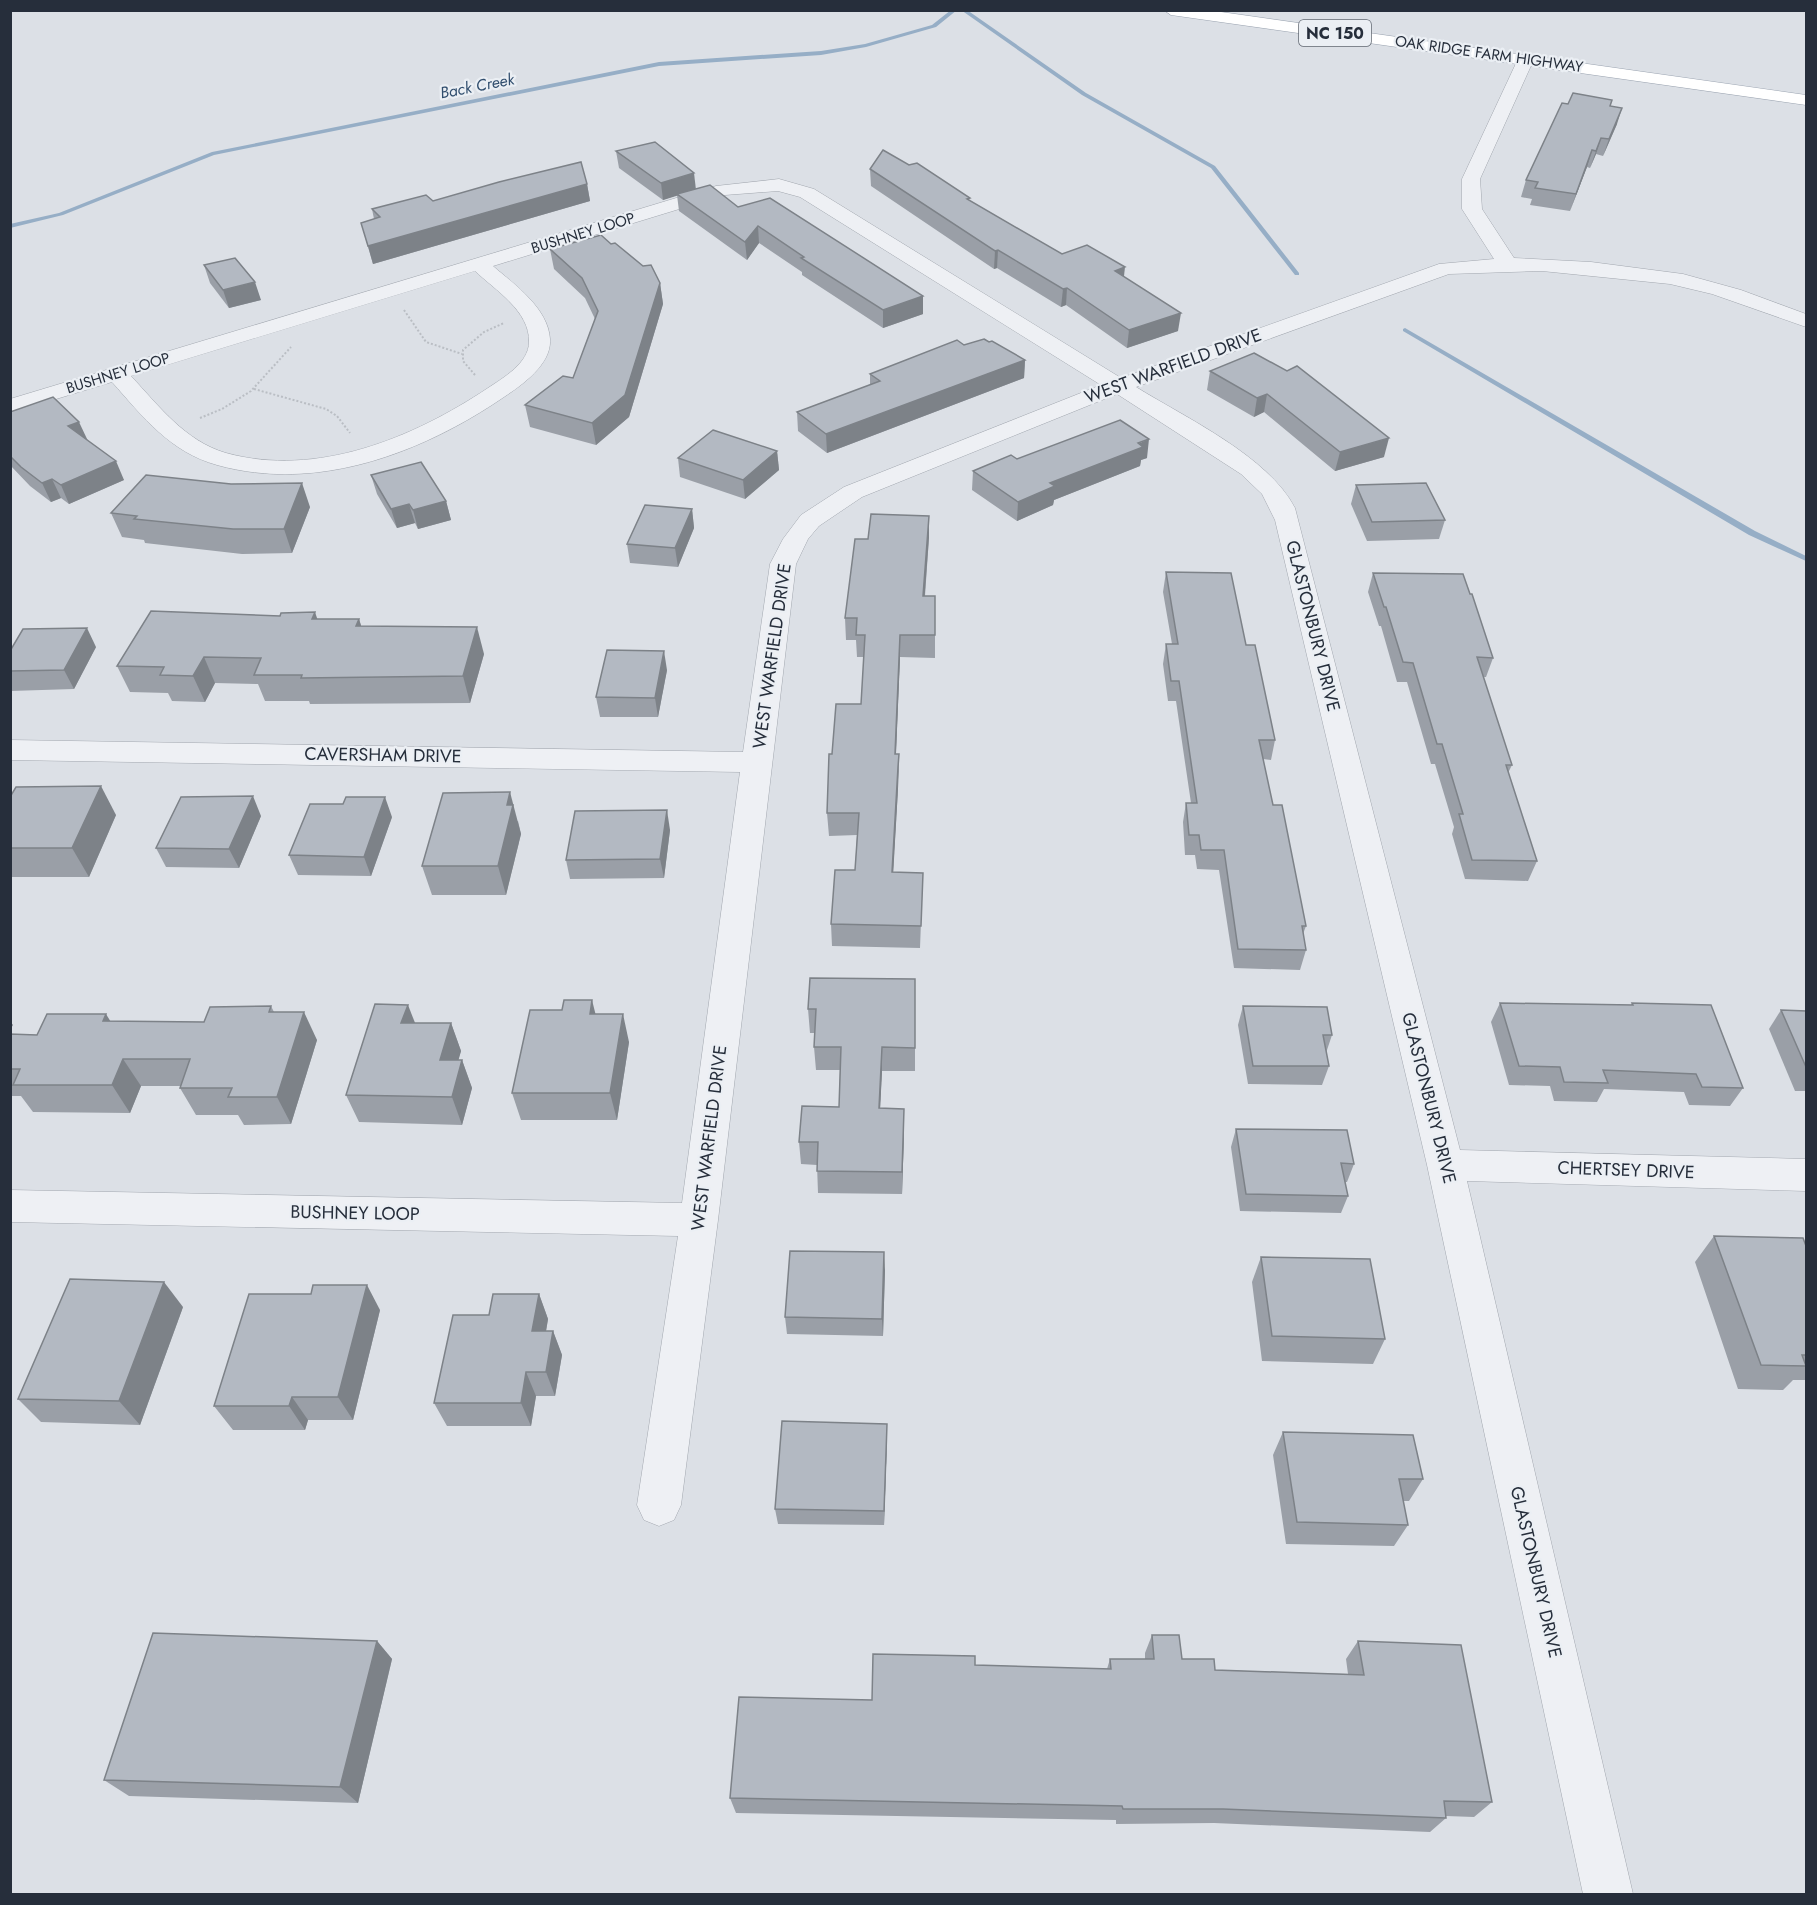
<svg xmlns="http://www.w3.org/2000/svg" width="1817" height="1905" font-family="Jost,sans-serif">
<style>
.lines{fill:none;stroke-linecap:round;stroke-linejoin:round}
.stream{fill:#96aec6;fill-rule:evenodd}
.street-casing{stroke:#a2a7af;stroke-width:1}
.primary-casing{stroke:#9ba4b1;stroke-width:1}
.path{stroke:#babec4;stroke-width:2;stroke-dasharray:2 2;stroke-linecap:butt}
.street{fill:#eef0f4;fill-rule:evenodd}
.primary{fill:#fff;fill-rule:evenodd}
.wall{fill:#9a9fa7}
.shaded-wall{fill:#7d8288}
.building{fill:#b3b9c2;stroke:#7d8288;stroke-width:1.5}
.labels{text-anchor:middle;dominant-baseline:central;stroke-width:4.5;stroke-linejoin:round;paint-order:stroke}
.far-street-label{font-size:15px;fill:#262e3b;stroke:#ebeff4}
.shield{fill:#ebeff4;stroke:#616872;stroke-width:1.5}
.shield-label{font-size:16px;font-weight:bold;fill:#262e3b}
.far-water-label{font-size:16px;font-style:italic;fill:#314e6e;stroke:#ebeff4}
.street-label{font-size:18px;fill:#262e3b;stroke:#ebeff4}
</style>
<rect width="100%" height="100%" fill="#dce0e6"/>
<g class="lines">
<g class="stream">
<path d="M951,10H957L936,27L866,47L821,55L659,66L214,155L63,215L10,228V224L59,213L212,152L659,62L821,51L865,44L932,25Z"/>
<path d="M961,10H967L1086,93L1215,166L1299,273V275H1295L1211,168L1082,95Z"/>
<path d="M1405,328L1755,531L1806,556V561L1749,535L1403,331V329Z"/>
</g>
<g class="street-casing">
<path id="street" d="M1526,54L1534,59L1480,179L1482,209L1514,258L1591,262L1683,274L1741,290L1806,314V327L1712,294L1670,284L1542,271L1449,274L1136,387C1186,418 1268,456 1295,508L1460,1150L1806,1159V1191L1467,1181L1633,1894H1583L1427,1165L1275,520L1262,494L1241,474L1117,394L862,497L819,526L808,539L796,564L718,1220L681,1505L674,1520L659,1526L644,1520L637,1505L678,1236L10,1222V1190L682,1203L740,772L10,760V740L743,752L770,564L783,539L801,515L844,487L1101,385L800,197L778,191L725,195L493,266C515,285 548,308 550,339C552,364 522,385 504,397C422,453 317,493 217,465C170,452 143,417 112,382L10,413V399L716,186L779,179L814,189L1121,378L1439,264L1494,259L1462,209V179L1518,59ZM475,271C495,290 530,311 529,342C529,363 503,378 488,388C413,438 317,478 226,453C185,441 159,406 131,376Z"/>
</g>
<g class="primary-casing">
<path id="primary" d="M1164,10H1207L1806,95V105L1171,15Z"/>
</g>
<g class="path">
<path d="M404,310L426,342L462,354"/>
<path d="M475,375L463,361V350L484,332L504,323"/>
<path d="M254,389L326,409L337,416L350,433"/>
<path d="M200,418L222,409L251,391L291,347"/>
</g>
<use href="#street" class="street"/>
<use href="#primary" class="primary"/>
</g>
<g class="wall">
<path d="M1568,104L1610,106L1617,124L1603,156L1596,154L1590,168L1587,167L1570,211L1530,205L1532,199L1521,197L1526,180Z"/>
<path d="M616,151L696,189L738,207L923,296V314L883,328L802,275V272L759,243L747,260L679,211L677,195L663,200L619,168Z"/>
<path d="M870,169L970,201L1062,254L1124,277L1178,331L1127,348L1066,305L1061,307L997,268L994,269L871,186Z"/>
<path d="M587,184L590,201L373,264L361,223L374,219L372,209Z"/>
<path d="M611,244L660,283L663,304L629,417L596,445L530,427L525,405L573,378L595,319L585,298L554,269L550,249Z"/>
<path d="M204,265L261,300L229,308L210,283Z"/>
<path d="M989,342L1025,360L1024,378L827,453L798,431L797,412L870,385V374L964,345Z"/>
<path d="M1210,371H1287L1384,457L1335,471L1264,412L1254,417L1207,390Z"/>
<path d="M10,412L88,441L124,480L69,504L61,498L51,502L30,486L10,465Z"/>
<path d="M777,451L779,470L745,499L680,477L678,458Z"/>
<path d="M1147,458L1141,460L1140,466L1054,500L1053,505L1017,521L972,490L973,471L1017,459Z"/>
<path d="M371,475L446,501L451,520L418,529L415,523L397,528L377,494Z"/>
<path d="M1356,485L1445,520L1439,539L1367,541L1351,504Z"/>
<path d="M310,507L292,553L242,554L145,543L144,540L122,537L111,513Z"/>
<path d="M692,509L694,528L678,567L630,563L627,544Z"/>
<path d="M929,537L925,596L935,635V658L900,657L896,754H899L898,789L893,872L922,895L920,948L832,946L831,924L855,870L857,835L829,836L827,813L832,754L861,704L864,657H857L856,640H846L845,618L868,539Z"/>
<path d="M1166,572L1246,645L1275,740L1271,760L1263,759L1273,805L1306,926L1303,934L1306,950L1300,970L1234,968L1219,870L1197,869L1195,855H1185L1183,822L1186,803H1191L1176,701H1168L1163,664L1166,644H1172L1163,592Z"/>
<path d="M1373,573L1493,658L1486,677H1483L1512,765L1508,773L1537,861L1528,881L1465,879L1452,834L1454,827L1435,764H1431L1407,682H1397L1381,626H1379L1368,592Z"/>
<path d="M317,619H359L361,626L484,654L470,703L310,704L309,701H265L258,684L215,683L205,702L172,701L168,693L130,692L117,666Z"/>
<path d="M96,647L74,689L10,691V651Z"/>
<path d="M667,670L658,717H600L596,697Z"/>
<path d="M10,797L116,815L89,877H10Z"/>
<path d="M261,816L239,868L166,867L156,848Z"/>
<path d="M392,817L371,876L298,875L289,855Z"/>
<path d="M518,821L521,834L506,895H432L422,866Z"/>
<path d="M670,830L664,878L570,879L566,860Z"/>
<path d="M915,979V1071H882L880,1108L904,1132L902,1194L818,1193L817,1165L801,1164L799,1142L839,1107L840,1070H816L814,1047L815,1033H810L808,1009Z"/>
<path d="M1500,1003L1631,1005L1632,1003L1743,1088L1730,1106L1689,1105L1684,1092L1604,1089L1597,1102L1554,1101L1550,1086L1509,1085L1491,1022Z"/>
<path d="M271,1006L274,1012L317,1040L291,1124L244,1125L238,1115H196L180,1088V1086H141L130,1113L33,1112L21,1096H10V1034L37,1035L111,1021L204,1022Z"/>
<path d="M1243,1006L1332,1035L1326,1053L1329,1066L1322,1085L1248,1084L1238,1025Z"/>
<path d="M1781,1010L1806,1011V1091H1795L1769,1029Z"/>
<path d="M596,1014L629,1042L617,1120H521L512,1093Z"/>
<path d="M415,1023H451L461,1051L458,1060H462L472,1088L462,1125L359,1122L346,1095Z"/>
<path d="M1236,1129L1354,1164L1347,1182H1345L1348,1196L1341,1213L1240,1211L1231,1147Z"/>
<path d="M1714,1236L1806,1246V1380H1793L1783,1390L1738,1389L1695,1262Z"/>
<path d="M1261,1257L1385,1339L1373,1364L1262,1361L1252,1282Z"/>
<path d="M885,1270L883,1336L787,1334L785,1317Z"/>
<path d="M539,1294L548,1319L546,1331H553L562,1355L555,1396H536L531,1426H447L434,1403L489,1315Z"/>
<path d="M183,1307L140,1425L41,1422L18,1399Z"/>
<path d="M380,1310L353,1420H308L305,1430H233L214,1406Z"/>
<path d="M887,1424V1439L884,1525L778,1524L775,1509Z"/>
<path d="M1283,1432L1423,1479L1409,1501H1403L1408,1525L1394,1546L1286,1544L1273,1455Z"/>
<path d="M1152,1635L1182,1659L1215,1670L1348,1674L1346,1659L1358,1641L1492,1802L1474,1817L1446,1816V1818L1430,1832L1214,1823L1116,1824V1820L736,1813L730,1798L872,1700L975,1665L1107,1669L1110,1659H1145V1653Z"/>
<path d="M377,1641L392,1659L358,1803L129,1796L104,1780Z"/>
</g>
<g class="shaded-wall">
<path d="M1622,108L1617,124L1603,156L1609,139Z"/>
<path d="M1601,138L1596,154L1590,168L1596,151Z"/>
<path d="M1592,150L1587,167L1570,211L1576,194Z"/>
<path d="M694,173L696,190L663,200L661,183Z"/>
<path d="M587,184L590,201L373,264L368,246Z"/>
<path d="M758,226L759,243L747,260L745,242Z"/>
<path d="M998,250L997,268L994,269L995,251Z"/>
<path d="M1125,267L1123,285L1115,271Z"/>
<path d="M255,282L261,300L229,308L223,290Z"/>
<path d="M660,283L663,304L629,417L596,445L592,423Z"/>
<path d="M1067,288L1066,305L1061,307L1063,289Z"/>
<path d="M923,296V314L883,328V310Z"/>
<path d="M1181,313L1178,331L1127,348L1129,330Z"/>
<path d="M1025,360L1024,378L827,453L826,434Z"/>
<path d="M1267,394L1264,412L1254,417L1257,398Z"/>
<path d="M79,422L88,441L68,426Z"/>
<path d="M1389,438L1384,457L1335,471L1340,452Z"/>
<path d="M1149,439L1147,458L1141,460L1140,466L1054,500L1053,505L1017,521L1018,502L1050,483Z"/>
<path d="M777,451L779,470L745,499L743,480Z"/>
<path d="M116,461L124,480L69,504L61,485Z"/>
<path d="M52,479L61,498L51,502L42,483Z"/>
<path d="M302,483L310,507L292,553L284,529Z"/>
<path d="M446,501L451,520L418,529L413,510Z"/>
<path d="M409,504L415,523L397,528L391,509Z"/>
<path d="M692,509L694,528L678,567L675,548Z"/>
<path d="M929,516V537L923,618V596Z"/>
<path d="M315,612L324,639L312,619Z"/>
<path d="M359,619L367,645L356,626Z"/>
<path d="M477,627L484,654L470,703L463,676Z"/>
<path d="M87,628L96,647L74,689L64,670Z"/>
<path d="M900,635V657L895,776V754Z"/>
<path d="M664,651L667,670L658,717L655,698Z"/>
<path d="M204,657L215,683L205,702L193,676Z"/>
<path d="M899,754L898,789L892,894V872Z"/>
<path d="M101,786L116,815L89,877L72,848Z"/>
<path d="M510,792L521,834L506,895L498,866L507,805Z"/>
<path d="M253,796L261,816L239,868L229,849Z"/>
<path d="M385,797L392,817L371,876L364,857Z"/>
<path d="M667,810L670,830L664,878L660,859Z"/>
<path d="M592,1000L599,1028L590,1014Z"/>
<path d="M408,1005L419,1033L401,1023Z"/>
<path d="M304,1012L317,1040L291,1124L277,1097Z"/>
<path d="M106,1014L123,1042L103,1021Z"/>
<path d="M623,1014L629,1042L617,1120L610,1093Z"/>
<path d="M10,1021L13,1025L10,1030Z"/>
<path d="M451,1023L461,1051L451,1087L440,1060Z"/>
<path d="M882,1047V1071L879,1131V1108Z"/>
<path d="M123,1059L141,1086L130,1113L112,1085Z"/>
<path d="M462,1060L472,1088L462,1125L452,1097Z"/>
<path d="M904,1109V1132L902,1194V1172Z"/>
<path d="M884,1252L885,1270L883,1336L882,1319Z"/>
<path d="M164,1282L183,1307L140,1425L119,1401Z"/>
<path d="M367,1285L380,1310L353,1420L338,1397Z"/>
<path d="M539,1294L548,1319L542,1355L532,1331Z"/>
<path d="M553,1331L562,1355L555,1396L546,1372Z"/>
<path d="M526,1372L536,1396L531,1426L521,1403Z"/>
<path d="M292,1397L308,1420L305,1430L289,1406Z"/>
<path d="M887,1424V1439L884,1525V1511Z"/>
<path d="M377,1641L392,1659L358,1803L340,1787Z"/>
</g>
<g class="building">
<path d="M1573,93L1612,100L1610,106L1622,108L1609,139L1601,138L1596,151L1592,150L1576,194L1535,188L1538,182L1526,180L1562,103L1568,104Z"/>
<path d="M655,142L694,173L661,183L616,151Z"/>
<path d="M883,150L909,165L917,163L970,198L967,199L1062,254L1087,245L1125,267L1115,271L1181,313L1129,330L1067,288L1063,289L998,250L995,251L870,169Z"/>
<path d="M581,162L587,184L368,246L361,223L380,217L372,209L426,195L433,201L499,182Z"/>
<path d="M710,185L738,207L770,198L923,296L883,310L801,258L804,257L758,226L745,242L677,194Z"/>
<path d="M601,235L611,244L615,243L643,266L651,265L660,283L625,395L592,423L525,405L563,376L573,378L598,311L582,278L550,249Z"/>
<path d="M235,258L255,282L223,290L204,265Z"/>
<path d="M984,339L989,342L992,341L1025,360L826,434L797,412L880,381L870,374L957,340L964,345Z"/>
<path d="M1254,353L1287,371L1297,366L1389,438L1340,452L1267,394L1257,398L1210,371Z"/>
<path d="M53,397L79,422L68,426L116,461L61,485L52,479L42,483L21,467L10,456V412Z"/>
<path d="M1120,420L1149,439L1138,443L1143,447L1050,483L1055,486L1018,502L973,471L1011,455L1017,459Z"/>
<path d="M713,430L777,451L743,480L678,458Z"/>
<path d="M421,462L446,501L413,510L409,504L391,509L371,475Z"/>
<path d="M146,475L231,484L302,483L284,529H233L134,519L137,516L111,513Z"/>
<path d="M1426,483L1445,520L1372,522L1356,485Z"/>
<path d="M645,505L692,509L675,548L627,544Z"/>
<path d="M871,514L929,516L923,596H935V635H900L895,754H899L898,767L892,872L923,873L921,926L831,924L835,870H855L859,813H827L829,754H832L836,704H861L865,635H856L857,618H845L855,539H868Z"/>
<path d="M1166,572L1231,573L1246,645H1255L1275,740H1259L1273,805H1282L1306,926H1302L1306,950L1238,949L1224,850H1201L1199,835H1189L1186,803H1197L1179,681H1171L1166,644H1178Z"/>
<path d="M1373,573L1463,574L1470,594H1472L1493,658L1477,657L1512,765H1506L1537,861L1472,860L1459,814H1463L1442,744H1437L1413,663L1403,662L1386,607H1384Z"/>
<path d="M151,611L280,616L281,613L315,612L312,619H359L356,626L477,627L463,676L301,678L302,675H254L261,658L204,657L193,676L160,675L164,667L117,666Z"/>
<path d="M87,628L64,670L10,671V651L23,629Z"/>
<path d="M607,650L664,651L655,698L596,697Z"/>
<path d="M101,786L72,848H10V797L16,787Z"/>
<path d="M510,792L507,805H513L498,866H422L443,793Z"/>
<path d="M253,796L229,849L156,848L181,797Z"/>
<path d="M346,797H385L364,857L289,855L310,804H343Z"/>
<path d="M667,810L660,859L566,860L575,811Z"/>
<path d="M810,978L915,979V1048L882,1047L879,1108L904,1109L902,1172L817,1171L818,1142H799L802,1106L839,1107L841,1047H814L816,1009H808Z"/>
<path d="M564,1000H592L590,1014H623L610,1093H512L530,1010H562Z"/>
<path d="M1500,1003L1633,1005L1632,1003L1711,1005L1743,1088L1702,1087L1696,1074L1603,1070L1608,1083L1564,1082L1560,1067L1519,1066Z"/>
<path d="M375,1004L408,1005L401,1023H451L440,1060H462L452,1097L346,1095Z"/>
<path d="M271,1006L269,1012H304L277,1097H228L232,1088H180L190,1059H123L112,1085H13L20,1069H10V1034L37,1035L47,1014H106L103,1021L204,1022L210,1007Z"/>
<path d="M1243,1006L1327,1007L1332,1035H1323L1329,1066H1253Z"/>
<path d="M1781,1010L1806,1011V1067Z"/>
<path d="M1236,1129L1347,1130L1354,1164L1341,1163L1348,1196L1246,1194Z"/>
<path d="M1714,1236L1803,1238L1806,1246V1355H1802L1806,1366L1761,1365Z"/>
<path d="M790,1251L884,1252L882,1319L785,1317Z"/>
<path d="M1261,1257L1370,1259L1385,1339L1272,1336Z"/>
<path d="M70,1279L164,1282L119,1401L18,1399Z"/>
<path d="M313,1285H367L338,1397H292L289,1406H214L249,1294H311Z"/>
<path d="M493,1294H539L532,1331H553L546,1372H526L521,1403H434L453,1315H489Z"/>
<path d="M782,1421L887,1424L884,1511L775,1509Z"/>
<path d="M1283,1432L1413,1435L1423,1479H1399L1408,1525L1297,1522Z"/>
<path d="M153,1633L377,1641L340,1787L104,1780Z"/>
<path d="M1152,1635H1179L1182,1659H1214L1215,1670L1364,1675L1358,1641L1461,1645L1492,1802L1444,1801L1446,1818L1223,1809H1123L1122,1806L730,1798L739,1697L872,1700L873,1654L975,1656V1665L1111,1669L1110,1659H1154Z"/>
</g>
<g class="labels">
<g class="far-street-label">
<text transform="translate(1489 54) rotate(8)">OAK RIDGE FARM HIGHWAY</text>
<text transform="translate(583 233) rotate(-17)">BUSHNEY LOOP</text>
<text transform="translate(118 373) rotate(-17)">BUSHNEY LOOP</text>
</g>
<rect class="shield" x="1299" y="20" width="72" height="26" rx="4.5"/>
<g class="shield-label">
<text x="1335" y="33">NC 150</text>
</g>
<g class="far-water-label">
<text transform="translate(477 86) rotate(-11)">Back Creek</text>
</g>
<g class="street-label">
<text transform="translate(1173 366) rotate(-20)">WEST WARFIELD DRIVE</text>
<text transform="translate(1313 626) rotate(76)">GLASTONBURY DRIVE</text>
<text transform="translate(772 656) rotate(-82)">WEST WARFIELD DRIVE</text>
<text transform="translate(383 755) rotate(1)">CAVERSHAM DRIVE</text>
<text transform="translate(1429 1098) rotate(76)">GLASTONBURY DRIVE</text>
<text transform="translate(709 1138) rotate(-83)">WEST WARFIELD DRIVE</text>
<text transform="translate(1626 1170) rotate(2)">CHERTSEY DRIVE</text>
<text transform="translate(355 1213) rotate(1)">BUSHNEY LOOP</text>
<text transform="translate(1536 1572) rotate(77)">GLASTONBURY DRIVE</text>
</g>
</g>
<rect width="1817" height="1905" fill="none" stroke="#262e3b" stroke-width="24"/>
</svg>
